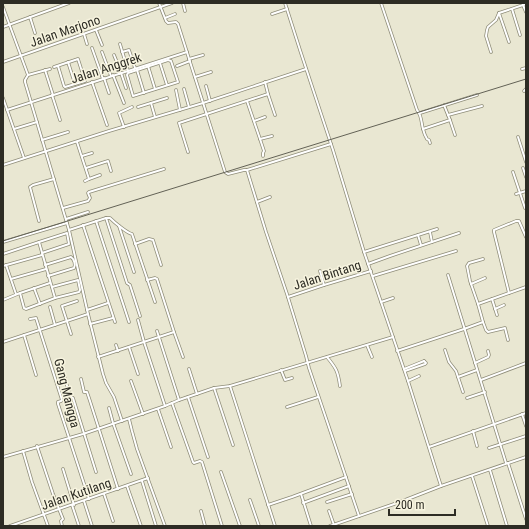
<svg xmlns="http://www.w3.org/2000/svg" width="529" height="529" font-family="'Roboto Condensed',sans-serif">
<style>
.lines{fill:none;stroke-linecap:round;stroke-linejoin:round}
.minor-casing{stroke:#8e8c78;stroke-width:3.5}
.minor{stroke:#fff;stroke-width:2}
.rail{stroke:#636256;stroke-width:1}
.labels{text-anchor:middle;dominant-baseline:central;stroke-width:3;stroke-linejoin:round;paint-order:stroke}
.street-label{font-size:13px;fill:#2d2c24;stroke:#f7f4df}
</style>
<rect width="100%" height="100%" fill="#e9e7d2"/>
<g class="lines">
<g class="minor-casing">
<g id="minor">
<path d="M159,3L166,21L168,23L176,22L178,24L225,172L228,174L244,170H247L266,232L287,294L306,356L309,368L359,516"/>
<path d="M183,3L185,11"/>
<path d="M285,3L300,50L333,150L364,252L408,381L441,486"/>
<path d="M381,3L417,110C422,116 421,122 423,129C424,133 425,136 427,139L429,140L430,143"/>
<path d="M523,5L526,12"/>
<path d="M3,7L28,75L25,80V82L69,230L88,314L103,374L106,383L114,397L122,421"/>
<path d="M512,9L520,35"/>
<path d="M499,13L509,42"/>
<path d="M272,14L287,9"/>
<path d="M30,17L35,33"/>
<path d="M165,18L175,14"/>
<path d="M3,27L69,3"/>
<path d="M96,30L102,45"/>
<path d="M84,34L87,44"/>
<path d="M120,44L128,71"/>
<path d="M92,48L103,79"/>
<path d="M102,52L111,76"/>
<path d="M122,52L129,50L135,68"/>
<path d="M491,52L486,36L487,30L488,27L496,20L499,13L526,4"/>
<path d="M114,55L118,65L119,74"/>
<path d="M189,59L203,55"/>
<path d="M168,60L171,61L178,82L133,96L127,75L128,73Z"/>
<path d="M3,62L172,3"/>
<path d="M68,62L75,84"/>
<path d="M160,63L167,85"/>
<path d="M148,66L155,89"/>
<path d="M177,66L190,61"/>
<path d="M54,67L78,59L85,81L65,87L64,86L58,66"/>
<path d="M522,69L526,68"/>
<path d="M45,70L53,95"/>
<path d="M137,70L144,93"/>
<path d="M121,73L126,88"/>
<path d="M28,75L50,69"/>
<path d="M113,75L124,103"/>
<path d="M195,77L211,72"/>
<path d="M104,78L109,93"/>
<path d="M92,82L107,125"/>
<path d="M265,82L268,94"/>
<path d="M206,86L210,101"/>
<path d="M184,89L189,107"/>
<path d="M176,90L180,110"/>
<path d="M524,91L526,89"/>
<path d="M52,95L60,120"/>
<path d="M3,98L24,158"/>
<path d="M247,101L260,139L264,151L263,153V156"/>
<path d="M151,103L155,117"/>
<path d="M138,107L167,98"/>
<path d="M7,110L187,52"/>
<path d="M420,113L477,95"/>
<path d="M448,115L482,106"/>
<path d="M450,120L455,135"/>
<path d="M254,121L265,117"/>
<path d="M124,127L119,113L132,107"/>
<path d="M14,129L37,122"/>
<path d="M423,129L450,120L444,105"/>
<path d="M518,137L526,162"/>
<path d="M260,139L272,136"/>
<path d="M42,140L68,132"/>
<path d="M77,142L89,179L85,181"/>
<path d="M188,152L179,123L268,94L275,115"/>
<path d="M82,156L92,153"/>
<path d="M3,165L109,131L203,103L306,69"/>
<path d="M86,168L108,161L111,171"/>
<path d="M523,168L526,177"/>
<path d="M247,170L331,144"/>
<path d="M513,172L525,208"/>
<path d="M89,179L100,175"/>
<path d="M516,194L526,191"/>
<path d="M257,202L270,197"/>
<path d="M63,208L88,201L90,198L88,193L89,192L164,169"/>
<path d="M106,218L127,283L130,285L140,316"/>
<path d="M66,219L88,212"/>
<path d="M39,221L30,187L33,185L54,179"/>
<path d="M96,221L129,322"/>
<path d="M83,225L115,322"/>
<path d="M119,226L134,272"/>
<path d="M69,230L106,218H110C114,222 127,233 132,234L155,302"/>
<path d="M430,232L432,242"/>
<path d="M418,235L421,245"/>
<path d="M3,242L67,223"/>
<path d="M39,242L55,298"/>
<path d="M135,244L149,239L153,240L161,265"/>
<path d="M364,252L437,229"/>
<path d="M3,254L39,242L67,233L69,244L42,253"/>
<path d="M368,264L390,256L459,233"/>
<path d="M6,265L16,294"/>
<path d="M45,265L71,257C74,259 76,265 74,268L48,276"/>
<path d="M3,266L42,255"/>
<path d="M320,271L324,285"/>
<path d="M448,275L506,463"/>
<path d="M373,276L456,251"/>
<path d="M11,279L46,269"/>
<path d="M147,280L155,278L157,279L174,332L183,357"/>
<path d="M471,284L485,278"/>
<path d="M34,288L40,304"/>
<path d="M20,293L24,308L26,309L55,298L79,292L80,290L78,280L52,287"/>
<path d="M509,293L494,232V230L516,221H519L526,237"/>
<path d="M288,297L324,285L371,271"/>
<path d="M492,299L497,315"/>
<path d="M3,300L20,293L50,283"/>
<path d="M381,302L393,298"/>
<path d="M478,304L470,281L467,266L469,263L483,259"/>
<path d="M50,307L55,325"/>
<path d="M495,309L504,305"/>
<path d="M87,310L108,303"/>
<path d="M30,319L36,318L62,400L61,401L58,402V404L89,499"/>
<path d="M138,320L144,342L165,406"/>
<path d="M483,322L486,330L488,332L505,328L508,340"/>
<path d="M90,324L113,318"/>
<path d="M157,331L179,400"/>
<path d="M71,334L62,306L77,301"/>
<path d="M24,335L36,375"/>
<path d="M3,342L88,314"/>
<path d="M116,345L118,351"/>
<path d="M367,345L372,357"/>
<path d="M129,347L138,374"/>
<path d="M445,350L449,362L456,371L463,392"/>
<path d="M397,351L464,329L483,322L478,304L526,287"/>
<path d="M98,357L174,332"/>
<path d="M327,357C336,368 338,371 340,386"/>
<path d="M475,363L488,357L489,355L488,351"/>
<path d="M189,369L197,394"/>
<path d="M404,369L424,361"/>
<path d="M281,370L285,380L292,378"/>
<path d="M405,371L425,364L426,363L424,361"/>
<path d="M63,372L70,396L73,398L96,472"/>
<path d="M458,377L477,370"/>
<path d="M81,379L84,392H87L90,401L118,489"/>
<path d="M481,380L526,363"/>
<path d="M131,381L143,414"/>
<path d="M408,381L419,376"/>
<path d="M230,386L275,526"/>
<path d="M214,388L233,445"/>
<path d="M188,397L208,457"/>
<path d="M467,398L485,392"/>
<path d="M172,403L193,462L194,463L200,461L202,462L222,526"/>
<path d="M287,407L318,397"/>
<path d="M109,408L113,423L131,474"/>
<path d="M158,409L171,447"/>
<path d="M522,414L526,426"/>
<path d="M129,419L132,431L137,449L165,526"/>
<path d="M473,431L477,446"/>
<path d="M37,446L53,494L63,519L61,521L62,526"/>
<path d="M429,447L526,413"/>
<path d="M489,448L526,436"/>
<path d="M23,451L32,482L48,526"/>
<path d="M3,457L83,434L165,406L179,400L214,388L230,386L393,337"/>
<path d="M508,463L526,519"/>
<path d="M63,469L74,505"/>
<path d="M490,470L507,526"/>
<path d="M221,472L240,526"/>
<path d="M472,476L488,526"/>
<path d="M142,481L156,526"/>
<path d="M127,486L141,526"/>
<path d="M104,494L113,521"/>
<path d="M301,494L311,526"/>
<path d="M250,500L259,526"/>
<path d="M84,501L92,526"/>
<path d="M327,502L352,494"/>
<path d="M303,503L349,486"/>
<path d="M72,505L79,526"/>
<path d="M268,505L292,497L346,477"/>
<path d="M201,511L205,526"/>
<path d="M329,511L334,525"/>
<path d="M10,526L148,478"/>
<path d="M330,526L400,502L441,486L526,457"/>
</g>
</g>
<use href="#minor" class="minor"/>
<path class="rail" d="M3,241L526,79"/>
</g>
<g class="labels">
<g class="street-label">
<text transform="translate(65 31) rotate(-19)">Jalan Marjono</text>
<text transform="translate(106 68) rotate(-18)">Jalan Anggrek</text>
<text transform="translate(327 275) rotate(-18)">Jalan Bintang</text>
<text transform="translate(67 393) rotate(76)">Gang Mangga</text>
<text transform="translate(76 494) rotate(-19)">Jalan Kutilang</text>
</g>
</g>
<rect width="529" height="529" fill="none" stroke="#2d2c24" stroke-width="8"/>
<path d="M389 509v6h66v-6" fill="none" stroke="#2d2c24" stroke-width="2"/>
<text x="395" y="509" font-size="12" fill="#2d2c24" stroke="#f7f4df" stroke-width="3" paint-order="stroke">200 m</text>
</svg>
